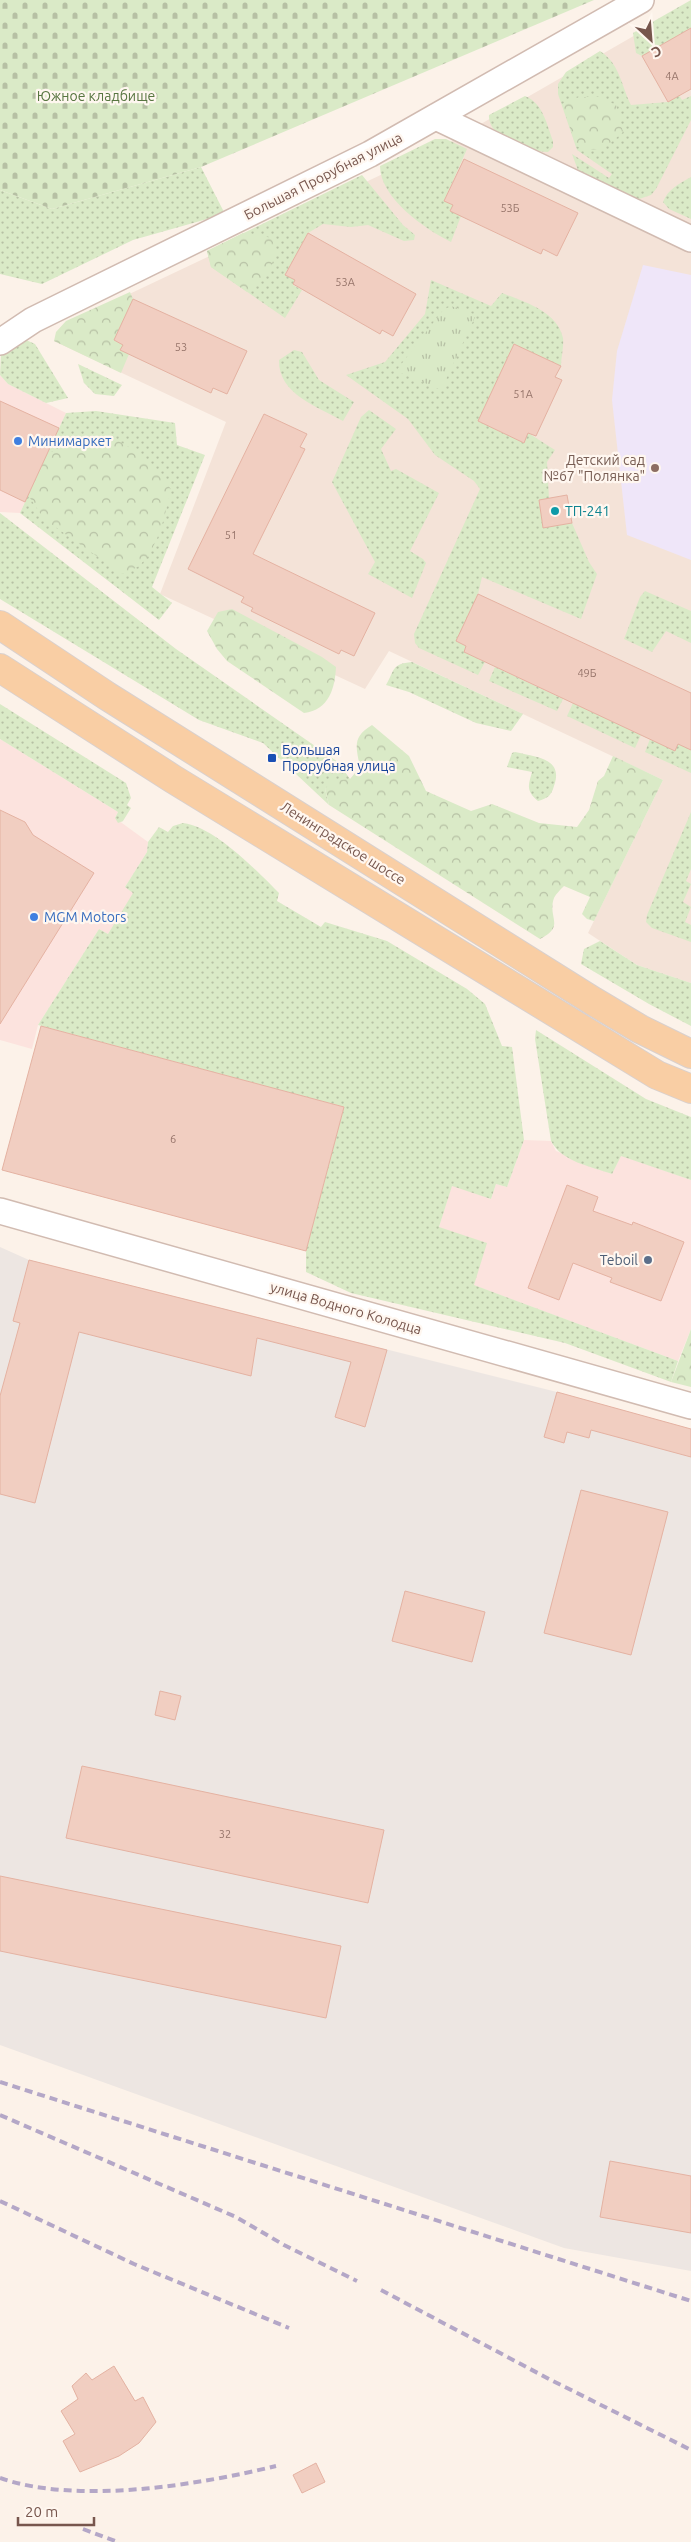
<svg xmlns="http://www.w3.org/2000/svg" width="691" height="2542" font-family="Ubuntu,sans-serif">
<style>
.residential{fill:#f4e3d8}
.commercial{fill:#fce3de}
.industrial{fill:#ede6e2}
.education{fill:#efe6f9}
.grass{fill:url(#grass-dots)}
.forest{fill:url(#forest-crowns)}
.cemetery{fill:url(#cemetery-stones)}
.park{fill:url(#park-tufts)}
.building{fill:#f1cec1;stroke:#e4b2a2}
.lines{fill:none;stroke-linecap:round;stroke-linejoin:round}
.street-casing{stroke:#d1bbb1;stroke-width:28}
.primary-casing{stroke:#d9d0cd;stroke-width:30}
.street{stroke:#fff;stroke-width:25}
.primary{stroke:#f9cea4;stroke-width:28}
.rail{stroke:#b4a7c7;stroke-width:4;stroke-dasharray:8 5;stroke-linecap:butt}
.shop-dot{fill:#3f7fe0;stroke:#fff7f0;stroke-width:2}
.education-dot{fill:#8d6e63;stroke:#fff7f0;stroke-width:2}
.culture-dot{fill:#0f9aa8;stroke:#fff7f0;stroke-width:2}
.transit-dot{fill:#1a4fb4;stroke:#fff7f0;stroke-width:2}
.service-dot{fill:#5c6f8a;stroke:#fff7f0;stroke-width:2}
.labels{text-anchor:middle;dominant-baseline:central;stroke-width:4.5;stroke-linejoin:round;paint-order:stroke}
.number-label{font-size:11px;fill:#96746a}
.park-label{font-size:14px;fill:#587641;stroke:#fff7f0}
.street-label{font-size:14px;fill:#77564d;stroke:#fff7f0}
.shop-label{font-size:14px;fill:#366cbe;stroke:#fff7f0;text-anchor:start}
.education-label{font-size:14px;fill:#785e54;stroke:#fff7f0;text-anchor:end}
.culture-label{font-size:14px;fill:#0d838f;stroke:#fff7f0;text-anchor:start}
.transit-label{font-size:14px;fill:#164399;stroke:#fff7f0;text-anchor:start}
.service-label{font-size:14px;fill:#4e5e75;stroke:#fff7f0;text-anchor:end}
</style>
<defs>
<pattern id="grass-dots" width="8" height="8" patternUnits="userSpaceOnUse" patternTransform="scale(1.25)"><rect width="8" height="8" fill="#daeac7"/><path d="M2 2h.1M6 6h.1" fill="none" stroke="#b6c0a4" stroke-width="1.8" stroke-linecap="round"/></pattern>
<pattern id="forest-crowns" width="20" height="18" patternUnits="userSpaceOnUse" patternTransform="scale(1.25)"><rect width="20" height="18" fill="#daeac7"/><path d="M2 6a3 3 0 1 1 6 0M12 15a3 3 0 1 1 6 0" fill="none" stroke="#b6c0a4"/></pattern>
<pattern id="cemetery-stones" width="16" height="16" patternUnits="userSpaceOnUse" patternTransform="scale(1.25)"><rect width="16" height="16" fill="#daeac7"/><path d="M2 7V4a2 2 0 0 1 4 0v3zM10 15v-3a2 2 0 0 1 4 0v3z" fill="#b6c0a4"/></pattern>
<pattern id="park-tufts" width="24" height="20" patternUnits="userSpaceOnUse" patternTransform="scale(1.25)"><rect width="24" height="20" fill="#daeac7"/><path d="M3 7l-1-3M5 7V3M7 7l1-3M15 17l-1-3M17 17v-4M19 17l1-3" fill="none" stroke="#b6c0a4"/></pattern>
</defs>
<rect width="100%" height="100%" fill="#fcf2e9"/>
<path class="residential" d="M691,3V983L637,965L588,933L663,780L389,651L365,689L160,594L226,422L54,341L64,325L446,144Z"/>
<g class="commercial">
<path d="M0,375L8,384L66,413L20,513L0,512Z"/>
<path d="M0,739L118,812L115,818L148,842L147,852L125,887L134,893L108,934L99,929L38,1025L32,1049L0,1040Z"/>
<path d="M524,1140L551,1141L556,1151L612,1174L621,1155L691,1180V1329L678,1361L473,1285L439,1227L452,1185L491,1199L496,1184L507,1187Z"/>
</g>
<path class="industrial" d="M0,1247L29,1260L557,1392L691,1429V2271L564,2248L0,2045Z"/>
<path class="education" d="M643,265L691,275V560L627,535L612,400L617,351Z"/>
<g class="grass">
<path d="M691,0V28L642,56L636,53L633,33Z"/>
<path d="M600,51C620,64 621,85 631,105L668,102L679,95L682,100L691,96V120L656,189L651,195L636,200L579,173L572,154L609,178L612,174L577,150L558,94V84L566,72Z"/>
<path d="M525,96C543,103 547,125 553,141V147L548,152C529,152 487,138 489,115Z"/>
<path d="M435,139H446L467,149L444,201L453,205L461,216L451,242C425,229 380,198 380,166Z"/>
<path d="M201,167L225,214L133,240L42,284L0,274V190L52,209Z"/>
<path d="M362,175L403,225L415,235L414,240L404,241L368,225L351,227L323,224L308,233L285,274L295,280L293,285L302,290L285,318L211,267L207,251Z"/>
<path d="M691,177V219L669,209L663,202C668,189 679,184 691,177Z"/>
<path d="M431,280L491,306L502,293C524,302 557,311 563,338C564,346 561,358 561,366L514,344L478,421L524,443L528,433L555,450L547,462L549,498L539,500L543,527L572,523L589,562L597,574L581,619L482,577L478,594L456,641L466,646L464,652L485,662L478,675L419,648L415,643L414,634L480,489L474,481L435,455L408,419L346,375L385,362L425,314Z"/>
<path d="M26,340L35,344L68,398L46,403L8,384L0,375L1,354L14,343Z"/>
<path d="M294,350L302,352L319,380L354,402L343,421C318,407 278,394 279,360Z"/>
<path d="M78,364L122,385L114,396L95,394L84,383Z"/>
<path d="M369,410L396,429L381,449L391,471L396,469L439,493L410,551L423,559L426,563L412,598L368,574L375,562L332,482L361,417Z"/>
<path d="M96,411L175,423L177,445L205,455L152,587L172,603L159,620L20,513L66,413Z"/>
<path d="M0,513L176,649L338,762L350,779L325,789L329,805L263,743L199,720L0,599Z"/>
<path d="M645,591L691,611V643L666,631L652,652L624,639L640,597Z"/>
<path d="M412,662L523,714L511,731L476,723L409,692L386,685C395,670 391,664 412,662Z"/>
<path d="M495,667L563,699L557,711L489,681Z"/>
<path d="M573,703L641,735L635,748L567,716Z"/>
<path d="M0,704L126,783L131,798L127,805L131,808L123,821L118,823L115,818L118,812L0,739Z"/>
<path d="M650,739L674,750L678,744L691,743V773L645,752Z"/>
<path d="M515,752C536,757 564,758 554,786C551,796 548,798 538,801C526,791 528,786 532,772L507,767L512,753Z"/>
<path d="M691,812V869L686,881L691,884L683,902L691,907L685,922L691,925V942L652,928L646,922L647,915Z"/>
<path d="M183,823C215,827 256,870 279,893L277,901L321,927L325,922L387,941L467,989L485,1004L502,1046L512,1047L524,1140L507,1187L496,1184L491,1199L452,1186L439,1227L487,1243L474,1285L678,1361L671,1382L565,1343L351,1293L306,1272V1251L344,1107L38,1025L99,929L108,934L133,893L125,887L147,852L148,842L159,827L168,832L173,826Z"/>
<path d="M600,941L637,965L691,983V1026L649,1004L581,964L584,949Z"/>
<path d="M536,1030L646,1099L691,1117V1180L621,1156L612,1174C590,1166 562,1162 551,1141L535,1039Z"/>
</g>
<g class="forest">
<path d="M578,97H599L616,105L623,132C606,147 599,155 576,146L562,104Z"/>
<path d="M243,233L273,238C280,261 265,280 247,292L211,267L207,251Z"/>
<path d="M130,292L133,299L114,340L123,345L129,354L121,373L54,341L56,332L66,321Z"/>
<path d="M108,435L139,453L171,489C165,515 159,546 140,565C135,569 127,572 122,574L44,519L28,495L47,454L79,439Z"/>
<path d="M232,609L322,657L336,667C335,688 329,710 304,713L227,661L217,649L207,631L218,612Z"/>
<path d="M372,725L409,756L426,791L471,811L492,804L539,823L577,827L589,810L598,781L604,776L613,756L663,780L594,921L587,919L582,914L590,897L564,886C561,889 556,894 554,898C547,918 566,926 540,939L329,805L325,789L331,781L350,779L360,767C356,747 352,737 372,725Z"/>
<path d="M691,1329V1387L671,1382Z"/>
</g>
<path class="cemetery" d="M0,0H594L201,167L52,209L0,190Z"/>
<path class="park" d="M451,306L476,315L441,390L396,371L443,310Z"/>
<g class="building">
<path d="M691,28V89L668,102L642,56Z"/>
<path d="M464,159L578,213L557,256L543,249L541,254L450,211L453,205L444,201Z"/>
<path d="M308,233L416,294L393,336L382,330L380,334L293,284L295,280L285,275Z"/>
<path d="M133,299L247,351L227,394L213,388L211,393L120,350L123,345L114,340Z"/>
<path d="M514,344L561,366L555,377L562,380L536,436L528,433L524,443L478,421Z"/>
<path d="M0,401L59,428L25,502L0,490Z"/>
<path d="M264,414L307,434L300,447L305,449L253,554L375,613L354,656L341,650L339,654L251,611L253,608L241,602L244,597L188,569Z"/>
<path d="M567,495L572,523L543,528L539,500Z"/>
<path d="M478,594L691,693V750L678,744L675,751L464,652L466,646L456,641Z"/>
<path d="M0,810L25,822L33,835L94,873L0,1024Z"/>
<path d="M41,1026L344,1107L306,1251L2,1170Z"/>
<path d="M567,1185L598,1197L593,1211L632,1225L633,1222L684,1242L661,1301L610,1282L612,1278L573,1263L559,1300L528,1288Z"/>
<path d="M29,1260L387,1350L365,1427L335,1417L351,1362L257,1338L251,1376L79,1332L35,1503L0,1494V1396L20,1323L13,1321Z"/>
<path d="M557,1392L691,1429V1457L591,1430L589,1438L567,1432L564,1443L544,1437Z"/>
<path d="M581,1490L668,1512L631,1655L544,1633Z"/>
<path d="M405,1591L485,1612L472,1662L392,1641Z"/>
<path d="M160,1691L181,1696L175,1720L155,1715Z"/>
<path d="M82,1766L384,1830L368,1903L66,1838Z"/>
<path d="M0,1876L341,1946L326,2018L0,1951Z"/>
<path d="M610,2161L691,2176V2233L600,2217Z"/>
<path d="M114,2366L135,2401L143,2397L156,2422L139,2443L119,2456L80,2472L63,2441L75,2434L61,2411L78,2399L72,2386L86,2373L92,2380Z"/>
<path d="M316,2463L325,2482L302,2493L293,2475Z"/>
</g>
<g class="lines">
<g class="street-casing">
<g id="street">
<path d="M436,117L691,239"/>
<path d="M0,342L33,320L370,154L641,0"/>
<path d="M0,1211L691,1406"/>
</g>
</g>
<g class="primary-casing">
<g id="primary">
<path d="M0,625L107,696L593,1001L640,1029L691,1054"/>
<path d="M0,668L173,779L657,1075L691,1089"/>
</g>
</g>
<use href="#street" class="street"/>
<use href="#primary" class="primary"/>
<g class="rail">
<path d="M0,2082L691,2301"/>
<path d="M0,2115L236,2217L284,2245L357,2281"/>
<path d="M0,2201L134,2264L289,2328"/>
<path d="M381,2290L549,2379L691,2450"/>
<path d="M0,2478C77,2505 198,2485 276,2466"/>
<path d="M83,2529L118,2542"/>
</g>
</g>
<g class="shop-dot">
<circle cx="18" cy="441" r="5"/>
<circle cx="34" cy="917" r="5"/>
</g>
<circle class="education-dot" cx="655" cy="468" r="5"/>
<circle class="culture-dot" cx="555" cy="511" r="5"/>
<rect class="transit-dot" x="267" y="753" width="10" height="10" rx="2.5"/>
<circle class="service-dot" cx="648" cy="1260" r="5"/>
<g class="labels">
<g class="number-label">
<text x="672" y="76">4А</text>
<text x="510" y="208">53Б</text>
<text x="345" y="282">53А</text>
<text x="181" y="347">53</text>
<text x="523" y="394">51А</text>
<text x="231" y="535">51</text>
<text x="587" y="673">49Б</text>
<text x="173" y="1139">6</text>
<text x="225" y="1834">32</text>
</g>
<g class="park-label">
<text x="96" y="96">Южное кладбище</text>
</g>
<g class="street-label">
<text transform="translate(323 176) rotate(-27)">Большая Прорубная улица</text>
<text transform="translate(343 843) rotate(32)">Ленинградское шоссе</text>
<text transform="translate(346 1308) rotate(16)">улица Водного Колодца</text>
</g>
<g class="shop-label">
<text x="28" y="441">Минимаркет</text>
<text x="44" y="917">MGM Motors</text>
</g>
<g class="education-label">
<text x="645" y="460">Детский сад<tspan x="645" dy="16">№67 "Полянка"</tspan></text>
</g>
<g class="culture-label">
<text x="565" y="511">ТП-241</text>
</g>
<g class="transit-label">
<text x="282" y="750">Большая<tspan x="282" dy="16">Прорубная улица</tspan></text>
</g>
<g class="service-label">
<text x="638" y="1260">Teboil</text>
</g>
</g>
<g transform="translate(651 40) rotate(154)" stroke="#fff7f0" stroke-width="4" paint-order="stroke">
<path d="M0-4L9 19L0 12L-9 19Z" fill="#77564d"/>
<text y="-8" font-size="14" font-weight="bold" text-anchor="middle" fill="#77564d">С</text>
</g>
<path d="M18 2517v8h76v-8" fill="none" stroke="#77564d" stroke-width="2.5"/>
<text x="25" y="2517" font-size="15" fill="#77564d" stroke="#fff7f0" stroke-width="4" paint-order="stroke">20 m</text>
</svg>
